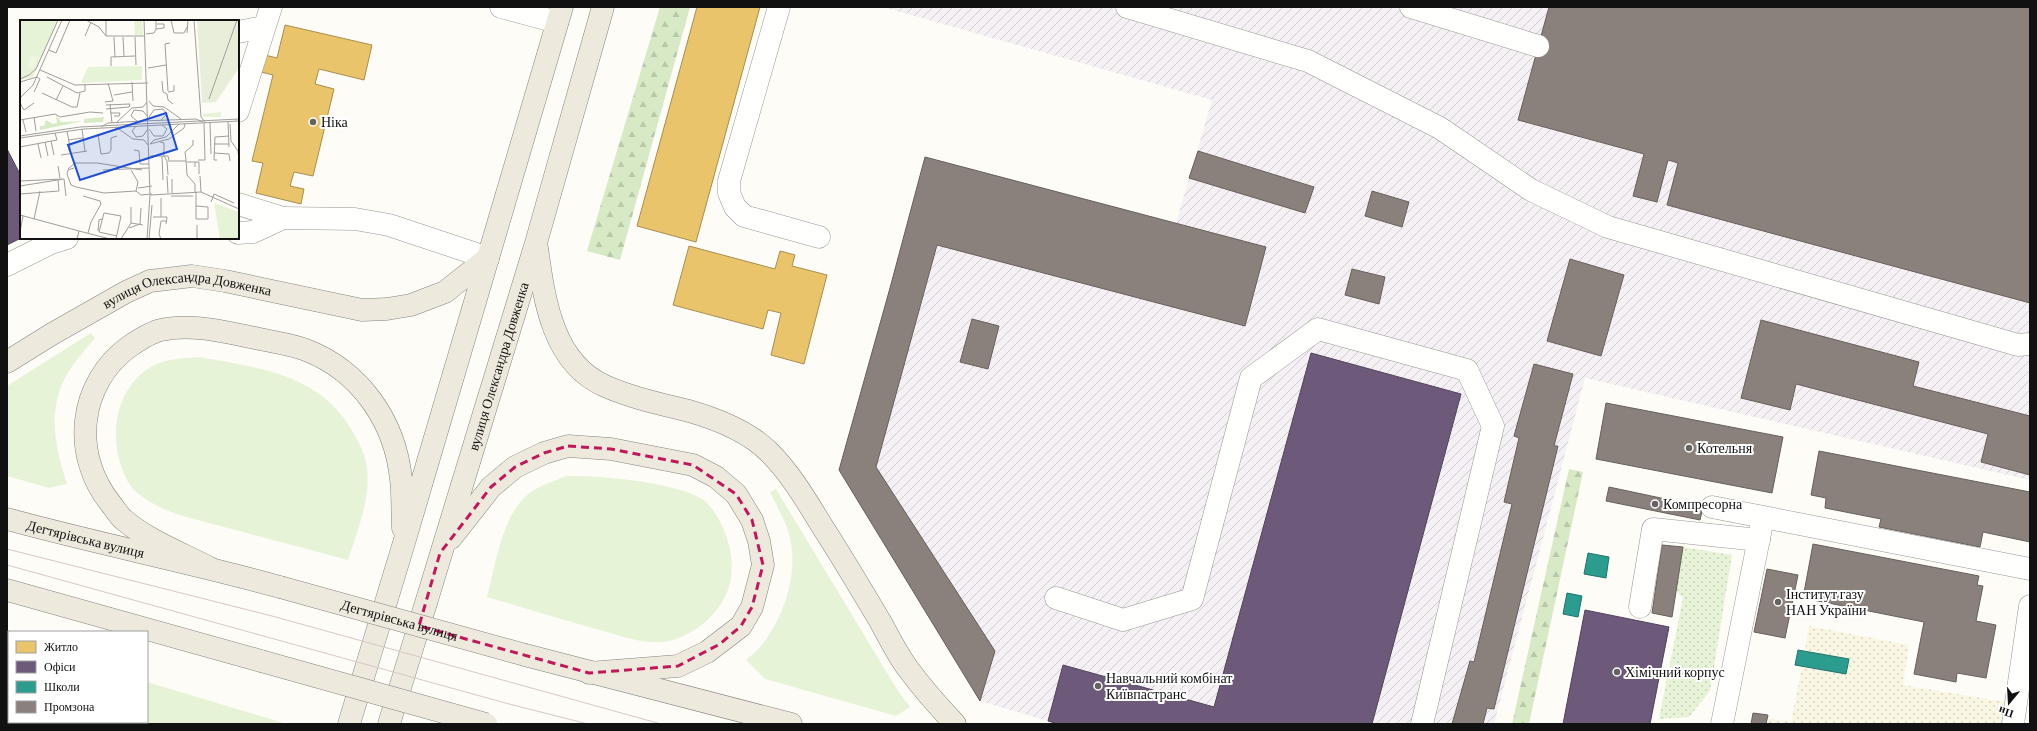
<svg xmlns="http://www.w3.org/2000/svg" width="2037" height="731" font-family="'Crimson Pro',serif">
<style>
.industrial{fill:url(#industrial-furrows)}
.farmland{fill:url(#farmland-dots)}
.grass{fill:#e7f3d7}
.forest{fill:url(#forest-firs)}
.park{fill:url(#park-dots)}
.homes{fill:#e9c46a;stroke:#a88e4f}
.offices{fill:#6d597a;stroke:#51435a}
.schools{fill:#2a9d8f;stroke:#227369}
.industry{fill:#8a817c;stroke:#665f5c}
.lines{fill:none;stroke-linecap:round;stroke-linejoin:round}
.minor-casing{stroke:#979795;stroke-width:23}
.major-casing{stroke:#858482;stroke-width:23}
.minor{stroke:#fffffe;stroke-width:22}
.major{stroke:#ede9dc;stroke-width:22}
.tram{stroke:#d9c6c7;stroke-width:1}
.major-bridge-casing{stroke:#858482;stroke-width:23;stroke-linecap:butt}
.major-bridge{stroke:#ede9dc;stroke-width:22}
.marked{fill:none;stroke:#c2185b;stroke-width:3;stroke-dasharray:8 5;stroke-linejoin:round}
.poi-dot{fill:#646362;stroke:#fff;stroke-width:1.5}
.labels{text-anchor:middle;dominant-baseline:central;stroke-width:4;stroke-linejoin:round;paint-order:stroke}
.poi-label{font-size:14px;fill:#111;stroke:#fff;text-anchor:start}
.street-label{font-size:14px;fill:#111;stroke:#fff}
.inset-road{fill:none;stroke:#9f9e9b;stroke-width:1}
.view{fill:#1d4ed8;fill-opacity:0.15;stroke:#1d4ed8;stroke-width:2}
.inset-edge{fill:none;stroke:#111;stroke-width:2}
</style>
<defs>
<pattern id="industrial-furrows" width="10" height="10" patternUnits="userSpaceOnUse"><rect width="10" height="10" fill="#f5f0f3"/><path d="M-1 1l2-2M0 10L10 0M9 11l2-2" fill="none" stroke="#d1cdcf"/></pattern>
<pattern id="farmland-dots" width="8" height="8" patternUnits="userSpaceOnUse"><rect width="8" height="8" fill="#f9f7e4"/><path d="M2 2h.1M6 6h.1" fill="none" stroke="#d4d3c3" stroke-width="1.8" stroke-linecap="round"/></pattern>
<pattern id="forest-firs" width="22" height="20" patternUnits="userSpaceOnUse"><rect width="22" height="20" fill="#d8eac5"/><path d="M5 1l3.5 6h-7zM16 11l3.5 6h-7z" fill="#b8c8a8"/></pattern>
<pattern id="park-dots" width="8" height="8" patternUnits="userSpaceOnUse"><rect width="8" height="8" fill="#e7f3d7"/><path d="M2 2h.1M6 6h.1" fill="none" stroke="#c5cfb8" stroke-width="1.8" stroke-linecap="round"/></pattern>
</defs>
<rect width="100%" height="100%" fill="#fdfcf7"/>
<path class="industrial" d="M883,7H2030V480L1585,378L1494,724H1058L980,701L839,470L890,288L925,157L1176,223L1212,100Z"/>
<path class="farmland" d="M1809,626L1909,645L1903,685L2006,702L2003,724H1768L1769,718L1791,722L1802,666L1846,673L1849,659L1805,651Z"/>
<g class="grass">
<path d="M91,333L95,338C85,350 72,364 65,378C47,412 56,449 67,484L49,488L7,476V386Z"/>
<path d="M199,357C259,368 319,373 353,432C359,443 366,455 367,468C371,499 357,531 348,560L179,515C163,509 147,502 134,490C128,484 124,474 121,466C110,432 116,393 146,370C162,359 180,358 199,357Z"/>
<path d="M566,476C598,475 675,482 702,499C712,506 718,517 723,528C740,567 733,601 699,627C689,634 675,641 663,642C638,644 613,633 589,627C555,617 521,607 487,597C495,567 501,522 523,499C534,487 552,482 566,476Z"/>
<path d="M776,489L898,691L910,707L896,716L765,679L746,660C753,654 760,648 765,641C786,611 799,570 789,534C785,520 776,505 770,492Z"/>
<path d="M147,682L287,724H23L24,722H147Z"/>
</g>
<g class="forest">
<path d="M660,7H690L620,260L587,251Z"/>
<path d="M1569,469L1583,472L1529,724H1512Z"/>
</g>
<path class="park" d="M1683,547L1732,555L1710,691L1689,717L1659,719L1683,598L1676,591Z"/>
<g class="homes">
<path d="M697,7H760L696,242L637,226Z"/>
<path d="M285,25L372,45L364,80L319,69L315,84L334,89L313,176L294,172L290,186L304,189L301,204L256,193L263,163L252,161L273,75L257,71L261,54L277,58Z"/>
<path d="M689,246L775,269L780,251L795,255L792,266L827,275L804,364L771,355L781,313L768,310L763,329L673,305Z"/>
</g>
<g class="offices">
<path d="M7,149L21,176V238L7,245Z"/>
<path d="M1311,353L1461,394L1372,724H1058L1048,721L1063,665L1214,707Z"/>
<path d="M1585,610L1669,627L1650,724H1563Z"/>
</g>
<g class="schools">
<path d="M1588,553L1609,557L1606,578L1584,574Z"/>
<path d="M1567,593L1582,596L1578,617L1563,614Z"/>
<path d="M1798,650L1849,659L1846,674L1795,665Z"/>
</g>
<g class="industry">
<path d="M1549,7H2030V303L1667,205L1678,163L1668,160L1657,202L1633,196L1644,154L1518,120Z"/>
<path d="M1198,151L1314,187L1305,213L1189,178Z"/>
<path d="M925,157L1266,247L1245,326L937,245L876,467L995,651L980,701L839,470L890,288Z"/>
<path d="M1372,191L1409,202L1402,227L1365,216Z"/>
<path d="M1570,259L1624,275L1601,356L1547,341Z"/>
<path d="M1352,269L1385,277L1379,304L1345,295Z"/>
<path d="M972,319L999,326L988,369L960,362Z"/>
<path d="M1761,320L1919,362L1913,386L2030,416V475L1981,462L1988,434L1796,384L1790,410L1741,398Z"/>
<path d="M1534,364L1573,374L1554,446H1558L1494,709L1487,708L1483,724H1452L1470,661L1474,662L1512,504L1504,502L1519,438L1514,436Z"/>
<path d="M1606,403L1783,437L1772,493L1596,459Z"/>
<path d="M1819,451L2030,492V542L1983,532L1980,547L1879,527L1881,519L1825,508L1826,498L1811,495Z"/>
<path d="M1609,487L1703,507L1700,520L1606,501Z"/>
<path d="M1813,544L1979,576L1977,585L1983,586L1976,621L1996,625L1986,678L1957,673L1956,682L1914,674L1924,622L1803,598Z"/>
<path d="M1662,545L1683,547L1672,617L1652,613Z"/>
<path d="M1767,569L1798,575L1785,638L1754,632Z"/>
<path d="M1753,713L1768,715L1766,724H1751Z"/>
</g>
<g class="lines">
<g class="minor-casing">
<g id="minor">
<path d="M501,7L557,22"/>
<path d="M779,7L729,181V193L735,207L744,216L819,237"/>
<path d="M1127,7L1308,61L1440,128L1531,190L1608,227L2018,345L2030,344"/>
<path d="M1411,7L1538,46"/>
<path d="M238,32L264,27"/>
<path d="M238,111L271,7"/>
<path d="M238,204L283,218"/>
<path d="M238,233L253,232L283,218L355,219L389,225L488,258"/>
<path d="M7,265L51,243L67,238"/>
<path d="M1712,507L2030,569"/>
<path d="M1056,598L1123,620L1192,599L1251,378L1318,329L1467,370L1493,426L1422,724"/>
<path d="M1640,607L1653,529L1759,540"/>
<path d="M1722,724L1763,518"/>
<path d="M2013,724L2030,606"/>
</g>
</g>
<g class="major-casing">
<g id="major">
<path d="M537,248C544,298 552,363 605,386C632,398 661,404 689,411C717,419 748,431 769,452C791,474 806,500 822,526C842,557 861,589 880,621C889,637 898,656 909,670C923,689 939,707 955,724"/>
<path id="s1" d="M7,362L52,334L126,292L150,281L192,276L225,281L362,310L387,309L411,305L445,292L488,258"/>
<path id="s2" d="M7,519C98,544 190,562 280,587"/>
<path d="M451,538L491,487L515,467L544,453L568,446L611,449L693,465L716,477L736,494L752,520L759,541L763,565L752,607L741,626L707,652L678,666L589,673"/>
<path d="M210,568C181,553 149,541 124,520C119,516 115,509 111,504C71,455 78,383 130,346C139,340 151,332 161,330C192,323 225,332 255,338C272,342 290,344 306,350C360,371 395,421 401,479C403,495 402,512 403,528"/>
<path d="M7,590L261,661"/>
<path d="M525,655L791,724"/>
<path d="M7,689L9,687"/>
<path d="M349,724L403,546L562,7"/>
<path id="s3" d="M389,724L536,243L603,7"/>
</g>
</g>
<use href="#minor" class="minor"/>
<use href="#major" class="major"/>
<g class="tram">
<path d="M7,549L272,616L661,724"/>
<path d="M7,565L509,704L588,724"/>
</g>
<g class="major-bridge-casing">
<g id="major-bridge">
<path id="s4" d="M280,587L525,655"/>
<path d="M261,661L486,724"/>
</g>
</g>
<use href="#major-bridge" class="major-bridge"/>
</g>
<path class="marked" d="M568,446L611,449L693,465L736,494L752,520L763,565L752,607L741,626L720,644L678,666L589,673L419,626L440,553L491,487L515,467L544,453Z"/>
<g class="poi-dot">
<circle cx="313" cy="122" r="4"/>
<circle cx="1689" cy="448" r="4"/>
<circle cx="1655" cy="504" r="4"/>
<circle cx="1778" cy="602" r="4"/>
<circle cx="1617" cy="672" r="4"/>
<circle cx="1098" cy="686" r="4"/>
</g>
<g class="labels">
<g class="poi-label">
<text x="321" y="122">Ніка</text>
<text x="1697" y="448">Котельня</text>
<text x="1663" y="504">Компресорна</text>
<text x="1786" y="594">Інститут газу<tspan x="1786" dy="16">НАН України</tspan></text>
<text x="1625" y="672">Хімічний корпус</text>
<text x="1106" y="678">Навчальний комбінат<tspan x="1106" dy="16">Київпастранс</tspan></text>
</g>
<g class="street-label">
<text stroke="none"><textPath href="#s1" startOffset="200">вулиця Олександра Довженка</textPath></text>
<text stroke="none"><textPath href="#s3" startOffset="374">вулиця Олександра Довженка</textPath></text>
<text stroke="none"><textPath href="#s2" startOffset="81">Дегтярівська вулиця</textPath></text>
<text stroke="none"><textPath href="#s4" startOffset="124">Дегтярівська вулиця</textPath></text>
</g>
</g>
<g transform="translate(20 20)">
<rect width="219" height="219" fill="#fdfcf7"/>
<path d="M201,92V97H183V94Z" fill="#e7f3d7"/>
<path d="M36,95L41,102L63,101L20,110V106H24L26,100L33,104L37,103ZM84,97L83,102L64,103V99Z" fill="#d8eac5"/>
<path d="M177,0H219V48L196,82L182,83Z" fill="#e9eedb"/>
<path d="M0,0H38L13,57L0,60ZM114,0H122L123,15H115ZM122,46V60L62,63V60L68,47ZM194,183L219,192V219H200Z" fill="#e7f3d7"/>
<path d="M12,35L18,37L13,49L7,46Z" fill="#f0f6e1"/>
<path class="inset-road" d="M66,0L79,7L86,16M86,0V16M124,0L130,175L127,219M151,0L154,13H164L167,7M174,0L181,97L185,102M136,1V9L144,8V4H137M167,13L168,0M126,14L134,13L136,9M65,16L71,2M86,16H124M0,17V0M94,17L95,37M103,17L104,36M115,17L116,45M29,30L36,33L50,0M91,46V37L115,36M128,48L146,45M20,50L55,65L128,63M27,57L57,73L65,71V64M0,59L9,55L16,49L38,0M142,61L143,72L147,74L148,80L153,84M0,62L17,57L20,59L14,72M112,62L113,81M148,71L145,24L150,23M148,72L154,71V65M22,73L52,87H57L60,73M94,75L112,72M0,78L13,65L42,0M189,79L217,0M36,80L43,66M129,81L133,86L144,87L161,99M85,82L93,81L88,63M0,83L4,90L14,83M90,84L92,103M86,85L110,84L109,87L86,89M90,93H100L99,96H94M14,97L16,111M129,97L134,90L143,89L147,94L141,100M0,100L35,94L40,97L70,92L83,93M3,100L6,112M117,101L111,96L114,90L123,91L127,96M97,102L112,88L123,87L127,82M208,102L209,127M190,103L191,134M210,104L211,121L218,131L219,140M116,106L112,111L116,117L123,116L127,110M81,107L88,103L122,101L176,99L183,102M96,107L113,119L124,120L128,125M62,109L65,131M129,109L134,116H143L147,109L142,105M47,111L51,133M78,114L81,134L89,133L91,130V118L97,116M0,116L60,107L219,99M0,118L64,109L219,101M48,120L63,118M173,120V125L165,132L166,140L167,155L175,164V172M31,121L34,135M25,122L28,136M140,122L144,123V136H148L149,140M18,124L21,138M130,124L149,119L164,108L165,104M130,124L134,120L146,117L159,104M194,124H209M0,127L37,120L35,113M114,130L119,131L120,144H129M194,133L209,134L210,141M41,135L67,131M130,136H144L147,141L148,155M142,136L143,160M178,140H185L184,103M197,140H194L195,117L209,116M148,141H166M167,142H175V147M175,142H179V154M38,146L40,158M54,148L48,150L47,154L51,165L56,167L84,173L116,171L121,175L132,174M48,149L55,143H77L122,150M83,150L129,148M111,150L118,162L116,171M147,156L148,173M180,156L181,172M152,159V173M0,161L42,159M0,166L44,159L46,176M118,168L132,166M176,172V199H188V187L176,186M0,174L39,171L38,160M131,175L181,172L219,189M63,176L80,181L81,184L71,202L68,213M151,176H173M191,182L194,174L214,183M0,195L59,211M133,197H141V178M141,197H147L146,204M14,199L20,171M111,203L123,205M177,205V219M109,208L120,204L121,188M78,211L79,200L82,199M0,212L3,196M79,212L84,193L101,196L96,219M79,212L97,216M57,219L59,211L90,219M101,219L111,203V187M129,219L132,185M141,219L139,214L141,201H147"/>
<path class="view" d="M146,93L157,129L60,160L48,125Z"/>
<rect width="219" height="219" class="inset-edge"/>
</g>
<rect width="2037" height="731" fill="none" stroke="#111111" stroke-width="16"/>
<rect x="8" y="631" width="140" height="92" fill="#ffffff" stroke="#a0a0a0"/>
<rect x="16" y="641" width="20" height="12" fill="#e9c46a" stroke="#a0a0a0"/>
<text x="44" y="651" font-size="12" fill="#111111">Житло</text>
<rect x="16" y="661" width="20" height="12" fill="#6d597a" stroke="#a0a0a0"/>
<text x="44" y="671" font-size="12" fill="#111111">Офіси</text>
<rect x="16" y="681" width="20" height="12" fill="#2a9d8f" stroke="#a0a0a0"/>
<text x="44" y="691" font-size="12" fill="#111111">Школи</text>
<rect x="16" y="701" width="20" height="12" fill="#8a817c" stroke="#a0a0a0"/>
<text x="44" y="711" font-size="12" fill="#111111">Промзона</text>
<g transform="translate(2009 703) rotate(198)" stroke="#ffffff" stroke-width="3" paint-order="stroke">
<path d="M0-3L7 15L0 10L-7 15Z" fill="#111111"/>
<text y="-6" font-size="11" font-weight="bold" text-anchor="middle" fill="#111111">Пн</text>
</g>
</svg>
